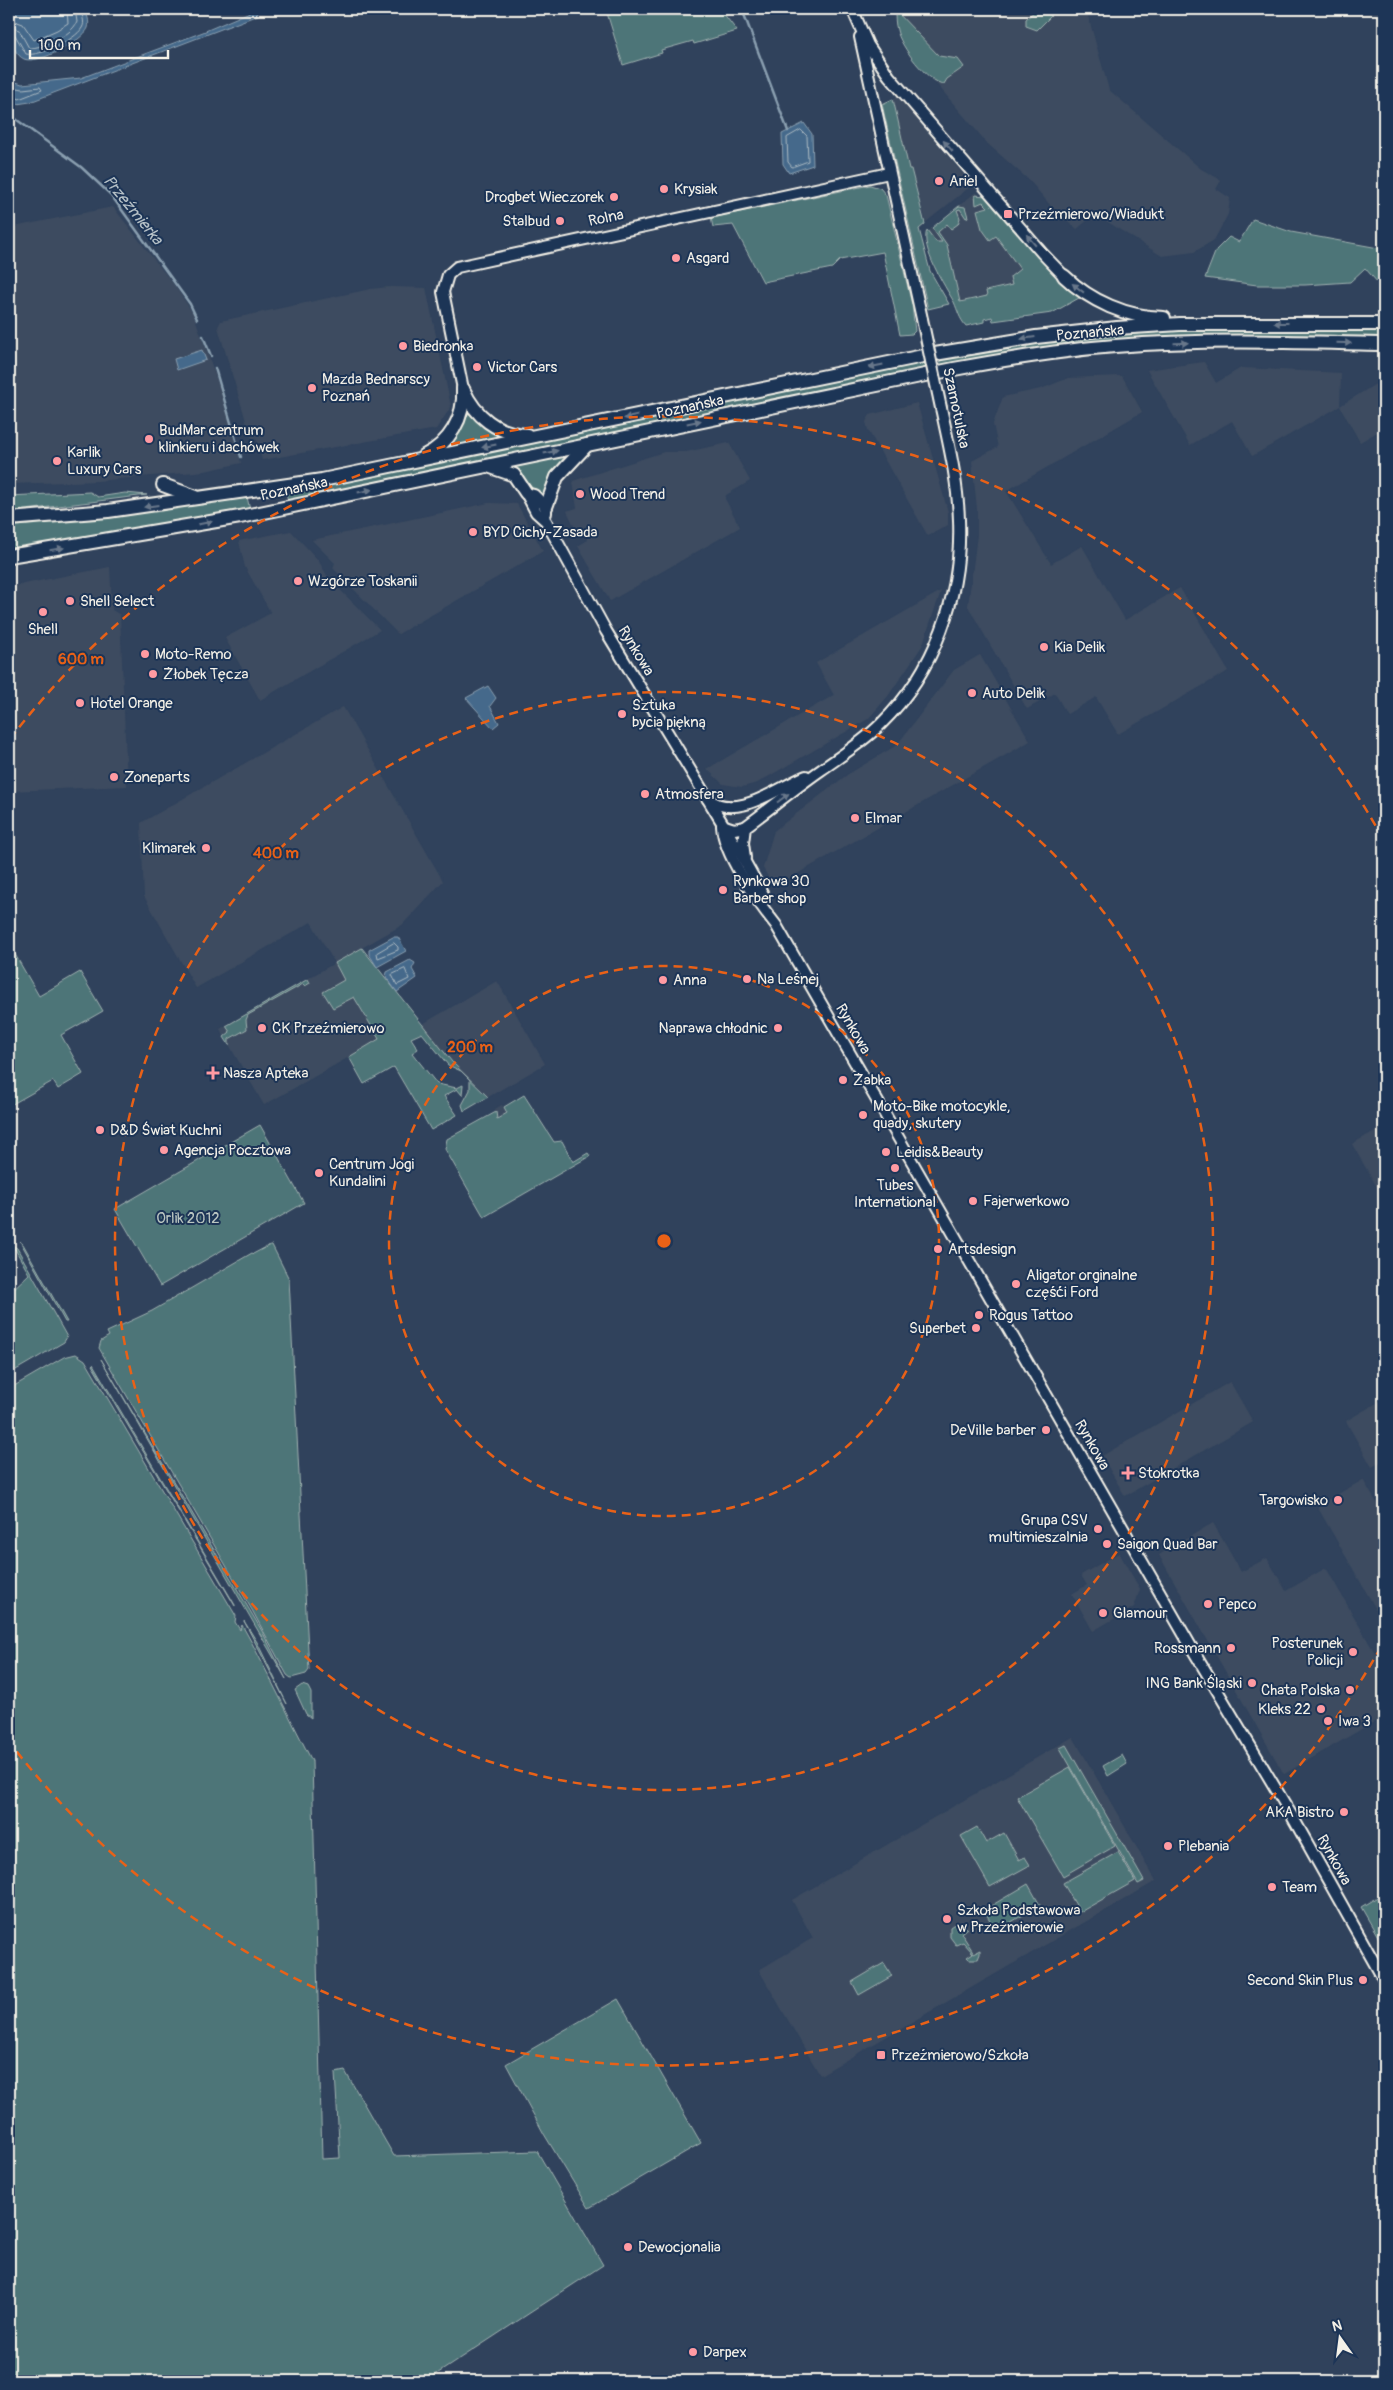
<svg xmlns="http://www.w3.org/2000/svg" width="1393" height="2390" font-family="Pangolin,sans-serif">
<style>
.built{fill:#3e4c60}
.green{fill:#4d7478;stroke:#a0b2b0}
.water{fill:#44698b;stroke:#8a9fb0}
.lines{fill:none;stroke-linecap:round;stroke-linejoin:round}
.shore{stroke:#aebbc3;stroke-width:1}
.stream{stroke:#8a9fb0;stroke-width:2.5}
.tertiary-casing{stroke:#f4f1e8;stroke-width:14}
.primary-casing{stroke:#f4f1e8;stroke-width:16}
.tertiary{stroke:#1d3557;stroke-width:10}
.primary{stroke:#1d3557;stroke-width:12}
.tertiary-bridge-casing{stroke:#f4f1e8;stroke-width:14;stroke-linecap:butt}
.tertiary-bridge{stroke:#1d3557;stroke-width:10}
.oneway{fill:#68778a}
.ring{fill:none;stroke:#e96117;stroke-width:2.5;stroke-dasharray:9 6}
.poi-dot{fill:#ff9aa2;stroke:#1d3557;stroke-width:2}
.labels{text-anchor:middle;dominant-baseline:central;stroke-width:4;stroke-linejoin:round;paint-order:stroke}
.poi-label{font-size:15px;fill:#f4f1e8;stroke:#1d3557;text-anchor:start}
.street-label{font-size:15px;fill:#f4f1e8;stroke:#1d3557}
.park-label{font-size:15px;fill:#bac5c1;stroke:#1d3557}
.water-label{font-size:16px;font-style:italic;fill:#b6c1c7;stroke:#1d3557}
.centre{fill:#e96117;stroke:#1d3557;stroke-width:2.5}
.ring-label{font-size:15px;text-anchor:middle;font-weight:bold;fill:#e96117;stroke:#1d3557;stroke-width:4;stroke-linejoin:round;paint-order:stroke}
</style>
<rect width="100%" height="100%" fill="#30425c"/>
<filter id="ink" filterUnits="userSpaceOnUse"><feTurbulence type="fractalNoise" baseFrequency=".02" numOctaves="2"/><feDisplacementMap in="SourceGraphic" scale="10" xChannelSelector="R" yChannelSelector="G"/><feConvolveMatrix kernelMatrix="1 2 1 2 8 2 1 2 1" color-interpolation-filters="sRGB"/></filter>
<g filter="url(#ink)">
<g class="built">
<path d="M897,9H1086L1109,90L1201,169L1221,180L1216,189L1230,198L1228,214L1214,240L1194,252L1162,256L1095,214L1077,229L1051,206L1030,181L988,144L911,54L899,31Z"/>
<path d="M897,96L972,185L926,222L911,170H907L890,102Z"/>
<path d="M976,192L1044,282L962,317L926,233Z"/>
<path d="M113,207L174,285L193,313L222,394L241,463L205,471L97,481L9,484V228Z"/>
<path d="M390,287L426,288L451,407L436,429L262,460L257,440L251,437L218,327L221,321L371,289Z"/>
<path d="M1204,362L1216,383L1241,368L1341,373L1340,406L1384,379V428L1360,442L1340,406L1252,456L1232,421L1190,445L1147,370Z"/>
<path d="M1122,376L1142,412L1006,491L1051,564L1082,546L1125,620L1180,588L1228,671L1118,734L1096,697L1067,714L1055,693L1027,709L968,606L977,536V508L972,461L998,447L993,424L1003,397L1041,389L1069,378Z"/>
<path d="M917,403L948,512V525L928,536L868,430L866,422L870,415Z"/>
<path d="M729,443L750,481L726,495L725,499L740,527L610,601L578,546L588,540L584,533L579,536L567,511L577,508L573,481L664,452H686Z"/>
<path d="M489,503L517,504L543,551L398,634L333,568L335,563L312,540Z"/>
<path d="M291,531L318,560L329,579L380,630L260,700L225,638L271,613L245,567L239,541Z"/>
<path d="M110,567L112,610L120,615L127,786L9,791V587Z"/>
<path d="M941,591L922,646L888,696L868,719L757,783L742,787L723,784L707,769L834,695L816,663Z"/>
<path d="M980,655L1030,741L774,887L763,868L774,831L847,775L897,745L954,670Z"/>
<path d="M343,707L443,881L402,925L335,963L379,1040L264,1105L220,1029L335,963L311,922L196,988L144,896L141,823Z"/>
<path d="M497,981L545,1064L488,1097L452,1062L421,1025Z"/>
<path d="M502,1105L507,1113L497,1119L495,1109Z"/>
<path d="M1384,1126V1199L1352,1144Z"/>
<path d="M1230,1382L1253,1422L1125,1496L1102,1456Z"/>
<path d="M1384,1399V1460L1372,1467L1346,1421Z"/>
<path d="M1363,1480L1378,1505L1384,1501V1623L1317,1506Z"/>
<path d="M1213,1523L1241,1572L1267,1558L1286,1591L1326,1568L1384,1669V1716L1284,1774L1159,1555Z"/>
<path d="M1119,1553L1140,1589L1134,1607L1093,1631L1072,1594L1087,1585L1081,1575Z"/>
<path d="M1073,1737L1156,1881L820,2075L759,1970L813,1938L792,1900Z"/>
</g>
<g class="green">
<path d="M623,9H720L737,31L694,44L693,41L661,50L662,53L623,65L607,13Z"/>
<path d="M1037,9H1047L1051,16L1037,30L1026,26V19Z"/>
<path d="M895,10L939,56L958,59L964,67L947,79L944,84C928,83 900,46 897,30C895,24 895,16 895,10Z"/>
<path d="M893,99L909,169H911L925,224L919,229L930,271L949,304L928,309L882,104Z"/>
<path d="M870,185L880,188L886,195L912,305L915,331L912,334L900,335L883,252L840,260L832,268L763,282L733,225L713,227L711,218Z"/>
<path d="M975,195L986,196L1080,296L1079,298L1052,313L993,321L992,317L984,319V322L966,326C959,318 958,311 954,302C945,286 920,248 927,230L936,242H942L932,228L959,206L965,207L968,217L966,218L960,209L957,210L960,218L958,224L951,229L947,224L938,232L947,245L960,302L987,296L986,291L1012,285L1010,277L1020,269L996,236L990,240L982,229L977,210L988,207L983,202L976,205Z"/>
<path d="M1253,219L1291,232L1384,249V284L1378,283L1365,268L1350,282L1305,285H1257L1205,278L1216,250L1229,237L1239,242Z"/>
<path d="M1174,329H1384V339L1259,336L941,366L939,358L1064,338Z"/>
<path d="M924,361L926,369L288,502L286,491Z"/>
<path d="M467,410L484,427L503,436L447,448L453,440Z"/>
<path d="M566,455C555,469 544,480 544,498H541L513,466Z"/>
<path d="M90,492L98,497L125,493L147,495L9,512V496Z"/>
<path d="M247,497L250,510L9,550V527L114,515Z"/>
<path d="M9,944L39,996L80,972L103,1011L61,1035L83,1074L58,1089L53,1081L9,1106Z"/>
<path d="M362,948L452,1062L488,1097L464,1111L462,1105L470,1090V1080L461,1071L448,1065L422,1033L411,1038L418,1049L412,1053L437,1084L457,1088L463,1085L462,1095L457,1089L444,1096L457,1115L431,1130L394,1067L364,1084L349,1057L379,1039L354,997L333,1008L323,992L344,980L335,963Z"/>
<path d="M308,979L310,983L305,986L303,984L248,1015L246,1020L247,1029L229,1039V1045L224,1037L230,1032L226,1026Z"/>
<path d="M524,1095L554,1142L562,1141L573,1162L588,1153L590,1156L484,1217L445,1149L447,1139L496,1112L497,1119L507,1113L504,1107Z"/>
<path d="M260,1125L304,1203L160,1286L115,1209Z"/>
<path d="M20,1241L23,1244L67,1322H65Z"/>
<path d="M9,1244L17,1248L67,1337L64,1342L9,1374V1293L29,1274L15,1249L9,1247Z"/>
<path d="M270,1245H272L289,1279L309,1670L306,1674L291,1678L287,1675L252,1610L99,1348L101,1341L109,1336L107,1332L152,1311L252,1253L253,1254Z"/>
<path d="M76,1354L85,1360L236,1616L235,1622L240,1630L242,1625L252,1643L312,1761L322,2159L340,2158L335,2073L345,2071L394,2156L537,2151L603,2265L426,2381H9V1389L64,1357Z"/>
<path d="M101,1359L262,1631L286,1679Z"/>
<path d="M93,1364L235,1605V1606L92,1365Z"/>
<path d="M244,1621L257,1642L287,1704Z"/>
<path d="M302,1685L308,1687L311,1693V1718L306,1714L295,1690Z"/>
<path d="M1066,1745L1144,1881L1138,1884L1060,1748Z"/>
<path d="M1122,1755L1127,1764L1108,1776L1103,1766Z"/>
<path d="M1070,1767L1115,1846L1063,1876L1017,1797Z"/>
<path d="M977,1827L986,1843L1004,1833L1019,1860L1025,1857L1030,1865L990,1887L961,1836Z"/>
<path d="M1118,1852L1135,1881L1080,1912L1063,1883Z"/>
<path d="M1028,1884L1040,1905L996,1931L984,1910Z"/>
<path d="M1384,1893V1947L1361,1907Z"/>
<path d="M956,1923L963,1924L967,1928L961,1933L974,1953L980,1950V1954L978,1959H969L967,1957L973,1953L963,1942L956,1945L950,1937V1927Z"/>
<path d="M884,1963L892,1976L859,1995L852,1982Z"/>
<path d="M618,1999L701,2143L589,2208L544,2134L506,2064Z"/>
</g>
<g class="water">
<path d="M9,9H85C87,15 90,21 88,28C83,41 38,65 24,59C8,51 9,23 9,9Z"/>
<path d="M127,9H201L144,14Z"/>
<path d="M257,9L258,15L30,102L17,104L11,97L9,87L13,81L22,84L81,78L203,32Z"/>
<path d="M804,123L812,134L813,165L789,173L783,164L782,134Z"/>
<path d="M202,350L206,360L177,370L174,359Z"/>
<path d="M488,686L496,698L490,706L499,723L493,728L466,698Z"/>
<path d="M393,937H398L406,951L377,967L369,954V950Z"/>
<path d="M410,960L415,963L412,969L417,978L397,992L386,977L387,972Z"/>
</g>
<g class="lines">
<g class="shore">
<path d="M9,19L23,24L34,40L57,30L68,23L67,9"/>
<path d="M9,26L19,30L29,48C43,48 71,36 77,22L75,9"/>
<path d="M9,32L15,35L26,54C39,57 75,40 82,28C86,22 81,15 81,9"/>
<path d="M12,87L23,89L40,87L42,90L19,99L11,91Z"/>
<path d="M801,130L807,136L808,161L792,167L788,162L787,138Z"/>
<path d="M394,943L398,947V950L378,958L377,953Z"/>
<path d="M405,969L409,979L397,985L392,975Z"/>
</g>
<g class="stream">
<path d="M742,9L788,131"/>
<path d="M9,110L14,100"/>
<path d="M9,114L81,167L111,195L190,304L197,319"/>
<path d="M203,336L211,356"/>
<path d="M215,368L241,457"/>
</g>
<g class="tertiary-casing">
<g id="tertiary">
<path d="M854,13L868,45L889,76L1042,253L1064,276"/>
<path d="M860,37L922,319"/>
<path d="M463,389L443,292L448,275L457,267L889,173"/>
<path d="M526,493L536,512L546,521L606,631L735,844L765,898"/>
<path d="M526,493L534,495L546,507V513"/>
<path d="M707,798C736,822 777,788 806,776"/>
<path d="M722,825C723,854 757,901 776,925L1193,1650L1292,1816L1384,1980"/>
<path d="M722,825L734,829L745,827C771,808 795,788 821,770C842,755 863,742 881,724C935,671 962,595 959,520C958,483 949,445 941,408"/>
<path d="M745,827L743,843L745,858"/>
</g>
</g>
<g class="primary-casing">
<g id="primary">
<path d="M1064,276C1090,301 1127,318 1164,318"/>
<path d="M463,389C475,416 497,434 527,435"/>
<path d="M424,456C449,444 465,418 463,389"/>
<path d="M488,466L514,475L526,493"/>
<path d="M163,485L196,497"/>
<path d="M546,507L557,477L587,445"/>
<path d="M9,519L108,511L322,480L923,356L1036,337L1117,328L1180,324H1384"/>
<path d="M9,556L240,517L954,369C1008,359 1061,350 1115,346C1205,339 1295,342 1384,344"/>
</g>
</g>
<use href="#tertiary" class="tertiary"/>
<use href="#primary" class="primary"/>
<g class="tertiary-bridge-casing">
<path id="tertiary-bridge" d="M922,319L941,408"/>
</g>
<use href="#tertiary-bridge" class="tertiary-bridge"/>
</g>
<defs><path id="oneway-solid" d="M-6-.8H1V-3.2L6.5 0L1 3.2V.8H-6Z" transform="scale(1.25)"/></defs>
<g class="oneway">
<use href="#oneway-solid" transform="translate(948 146) rotate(-131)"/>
<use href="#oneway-solid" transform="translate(1031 240) rotate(-130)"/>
<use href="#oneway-solid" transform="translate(1078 288) rotate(-142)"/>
<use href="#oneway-solid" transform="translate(1281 323) rotate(-180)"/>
<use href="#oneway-solid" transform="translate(1028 338) rotate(172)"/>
<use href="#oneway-solid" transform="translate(1181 343) rotate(-2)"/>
<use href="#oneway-solid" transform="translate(1344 343) rotate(1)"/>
<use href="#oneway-solid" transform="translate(876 366) rotate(169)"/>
<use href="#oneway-solid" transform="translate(631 417) rotate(168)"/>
<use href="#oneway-solid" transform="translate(694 422) rotate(-12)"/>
<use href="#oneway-solid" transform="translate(489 446) rotate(168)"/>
<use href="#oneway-solid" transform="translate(551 452) rotate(-12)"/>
<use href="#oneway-solid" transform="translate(365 491) rotate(-12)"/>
<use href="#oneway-solid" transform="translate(151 506) rotate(172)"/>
<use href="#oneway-solid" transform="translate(205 523) rotate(-11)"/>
<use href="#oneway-solid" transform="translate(57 549) rotate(-9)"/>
<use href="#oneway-solid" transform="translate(783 798) rotate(-37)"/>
</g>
</g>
<g class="ring">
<circle cx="664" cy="1241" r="275"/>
<circle cx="664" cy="1241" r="549"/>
<path d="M1381 1647A824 824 0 0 1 10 1743M10 739A824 824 0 0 1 1381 835"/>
</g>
<g class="poi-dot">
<circle cx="939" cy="181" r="5"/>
<circle cx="664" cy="189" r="5"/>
<circle cx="614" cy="197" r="5"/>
<rect x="1003" y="209" width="10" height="10" rx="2.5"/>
<circle cx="560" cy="221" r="5"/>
<circle cx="676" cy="258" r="5"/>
<circle cx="403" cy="346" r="5"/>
<circle cx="477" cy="367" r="5"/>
<circle cx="312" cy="388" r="5"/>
<circle cx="149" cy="439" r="5"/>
<circle cx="57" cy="461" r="5"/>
<circle cx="580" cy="494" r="5"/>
<circle cx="473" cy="532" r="5"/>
<circle cx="298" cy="581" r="5"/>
<circle cx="70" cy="601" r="5"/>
<circle cx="43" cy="612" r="5"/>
<circle cx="1044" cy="647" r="5"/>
<circle cx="145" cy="654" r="5"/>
<circle cx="153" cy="674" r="5"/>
<circle cx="972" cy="693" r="5"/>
<circle cx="80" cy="703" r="5"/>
<circle cx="622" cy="714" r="5"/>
<circle cx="114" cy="777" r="5"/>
<circle cx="645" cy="794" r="5"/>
<circle cx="855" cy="818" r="5"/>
<circle cx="206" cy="848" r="5"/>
<circle cx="723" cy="890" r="5"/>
<circle cx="747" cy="979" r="5"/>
<circle cx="663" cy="980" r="5"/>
<circle cx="262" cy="1028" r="5"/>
<circle cx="778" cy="1028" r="5"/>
<path d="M210.5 1065.5h5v5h5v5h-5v5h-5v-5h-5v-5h5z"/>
<circle cx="843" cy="1080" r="5"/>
<circle cx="863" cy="1115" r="5"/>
<circle cx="100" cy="1130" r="5"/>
<circle cx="164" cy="1150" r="5"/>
<circle cx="886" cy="1152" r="5"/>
<circle cx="895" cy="1168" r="5"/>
<circle cx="319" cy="1173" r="5"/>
<circle cx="973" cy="1201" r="5"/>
<circle cx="938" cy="1249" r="5"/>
<circle cx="1016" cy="1284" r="5"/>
<circle cx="979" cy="1315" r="5"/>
<circle cx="976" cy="1328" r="5"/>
<circle cx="1046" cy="1430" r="5"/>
<path d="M1125.5 1465.5h5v5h5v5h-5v5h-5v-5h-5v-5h5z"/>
<circle cx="1338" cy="1500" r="5"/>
<circle cx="1098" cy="1529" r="5"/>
<circle cx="1107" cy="1544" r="5"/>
<circle cx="1208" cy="1604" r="5"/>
<circle cx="1103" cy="1613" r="5"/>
<circle cx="1231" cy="1648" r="5"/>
<circle cx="1353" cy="1652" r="5"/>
<circle cx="1252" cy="1683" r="5"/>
<circle cx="1350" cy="1690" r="5"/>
<circle cx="1321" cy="1709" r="5"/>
<circle cx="1328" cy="1721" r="5"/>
<circle cx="1344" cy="1812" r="5"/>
<circle cx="1168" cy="1846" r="5"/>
<circle cx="1272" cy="1887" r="5"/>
<circle cx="947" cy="1919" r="5"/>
<circle cx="1363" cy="1980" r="5"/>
<rect x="876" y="2050" width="10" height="10" rx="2.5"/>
<circle cx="628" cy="2247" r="5"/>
<circle cx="693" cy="2352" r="5"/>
</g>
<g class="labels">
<g class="poi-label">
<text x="949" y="181">Ariel</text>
<text x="674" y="189">Krysiak</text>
<text x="604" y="197" text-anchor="end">Drogbet Wieczorek</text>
<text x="1018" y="214">Przeźmierowo/Wiadukt</text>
<text x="550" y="221" text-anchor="end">Stalbud</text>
<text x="686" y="258">Asgard</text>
<text x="413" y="346">Biedronka</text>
<text x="487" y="367">Victor Cars</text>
<text x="322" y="379">Mazda Bednarscy<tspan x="322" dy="17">Poznań</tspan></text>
<text x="159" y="430">BudMar centrum<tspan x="159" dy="17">klinkieru i dachówek</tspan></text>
<text x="67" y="452">Karlik<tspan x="67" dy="17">Luxury Cars</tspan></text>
<text x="590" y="494">Wood Trend</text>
<text x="483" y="532">BYD Cichy-Zasada</text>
<text x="308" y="581">Wzgórze Toskanii</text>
<text x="80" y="601">Shell Select</text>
<text x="43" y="629" text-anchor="middle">Shell</text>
<text x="1054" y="647">Kia Delik</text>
<text x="155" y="654">Moto-Remo</text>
<text x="163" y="674">Żłobek Tęcza</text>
<text x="982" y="693">Auto Delik</text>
<text x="90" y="703">Hotel Orange</text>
<text x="632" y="705">Sztuka<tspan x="632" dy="17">bycia piękną</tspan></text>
<text x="124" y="777">Zoneparts</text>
<text x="655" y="794">Atmosfera</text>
<text x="865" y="818">Elmar</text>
<text x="196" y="848" text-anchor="end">Klimarek</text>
<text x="733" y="881">Rynkowa 30<tspan x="733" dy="17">Barber shop</tspan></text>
<text x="757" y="979">Na Leśnej</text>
<text x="673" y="980">Anna</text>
<text x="272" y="1028">CK Przeźmierowo</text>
<text x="768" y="1028" text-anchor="end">Naprawa chłodnic</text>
<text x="223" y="1073">Nasza Apteka</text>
<text x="853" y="1080">Żabka</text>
<text x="873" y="1106">Moto-Bike motocykle,<tspan x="873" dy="17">quady, skutery</tspan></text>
<text x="110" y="1130">D&amp;D Świat Kuchni</text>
<text x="174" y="1150">Agencja Pocztowa</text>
<text x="896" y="1152">Leidis&amp;Beauty</text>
<text x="329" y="1164">Centrum Jogi<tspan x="329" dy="17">Kundalini</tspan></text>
<text x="895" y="1185" text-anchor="middle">Tubes<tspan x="895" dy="17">International</tspan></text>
<text x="983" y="1201">Fajerwerkowo</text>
<text x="948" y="1249">Artsdesign</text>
<text x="1026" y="1275">Aligator orginalne<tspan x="1026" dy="17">częśći Ford</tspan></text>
<text x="989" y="1315">Rogus Tattoo</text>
<text x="966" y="1328" text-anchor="end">Superbet</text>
<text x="1036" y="1430" text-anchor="end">DeVille barber</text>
<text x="1138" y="1473">Stokrotka</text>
<text x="1328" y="1500" text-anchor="end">Targowisko</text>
<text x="1088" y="1520" text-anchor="end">Grupa CSV<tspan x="1088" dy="17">multimieszalnia</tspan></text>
<text x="1117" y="1544">Saigon Quad Bar</text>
<text x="1218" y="1604">Pepco</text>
<text x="1113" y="1613">Glamour</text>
<text x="1343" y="1643" text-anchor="end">Posterunek<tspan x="1343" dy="17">Policji</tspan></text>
<text x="1221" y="1648" text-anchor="end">Rossmann</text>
<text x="1242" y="1683" text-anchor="end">ING Bank Śląski</text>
<text x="1340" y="1690" text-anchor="end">Chata Polska</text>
<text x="1311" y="1709" text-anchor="end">Kleks 22</text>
<text x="1338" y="1721">Iwa 3</text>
<text x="1334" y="1812" text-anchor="end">AKA Bistro</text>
<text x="1178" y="1846">Plebania</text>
<text x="1282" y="1887">Team</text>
<text x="957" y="1910">Szkoła Podstawowa<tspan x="957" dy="17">w Przeźmierowie</tspan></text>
<text x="1353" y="1980" text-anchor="end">Second Skin Plus</text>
<text x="891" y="2055">Przeźmierowo/Szkoła</text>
<text x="638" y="2247">Dewocjonalia</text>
<text x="703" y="2352">Darpex</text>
</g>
<g class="street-label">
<text transform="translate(606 218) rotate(-12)">Rolna</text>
<text transform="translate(1090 333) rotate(-5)">Poznańska</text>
<text transform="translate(690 407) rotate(-12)">Poznańska</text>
<text transform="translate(956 408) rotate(78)">Szamotulska</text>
<text transform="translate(294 489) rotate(-12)">Poznańska</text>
<text transform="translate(636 651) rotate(59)">Rynkowa</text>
<text transform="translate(853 1029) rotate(60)">Rynkowa</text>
<text transform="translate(1092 1445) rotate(60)">Rynkowa</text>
<text transform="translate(1334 1860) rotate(61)">Rynkowa</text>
</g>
<g class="park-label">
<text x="188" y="1218">Orlik 2012</text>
</g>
<g class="water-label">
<text transform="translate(133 210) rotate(51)">Przeźmierka</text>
</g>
</g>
<circle cx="664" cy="1241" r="8" class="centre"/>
<g class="ring-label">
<text x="81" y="664">600 m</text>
<text x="276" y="858">400 m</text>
<text x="470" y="1052">200 m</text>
</g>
<rect width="1393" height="2390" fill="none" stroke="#1d3557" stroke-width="30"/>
<rect x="15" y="15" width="1363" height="2360" fill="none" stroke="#f4f1e8" stroke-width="2" filter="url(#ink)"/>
<g transform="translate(1340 2338) rotate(346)" stroke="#1d3557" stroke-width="4" paint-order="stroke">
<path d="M0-4L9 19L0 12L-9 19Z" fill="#f4f1e8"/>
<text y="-8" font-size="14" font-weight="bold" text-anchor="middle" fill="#f4f1e8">N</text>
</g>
<path d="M30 50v8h138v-8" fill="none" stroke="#f4f1e8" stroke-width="2.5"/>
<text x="38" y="50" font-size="15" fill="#f4f1e8" stroke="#1d3557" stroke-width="4" paint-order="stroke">100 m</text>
</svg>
